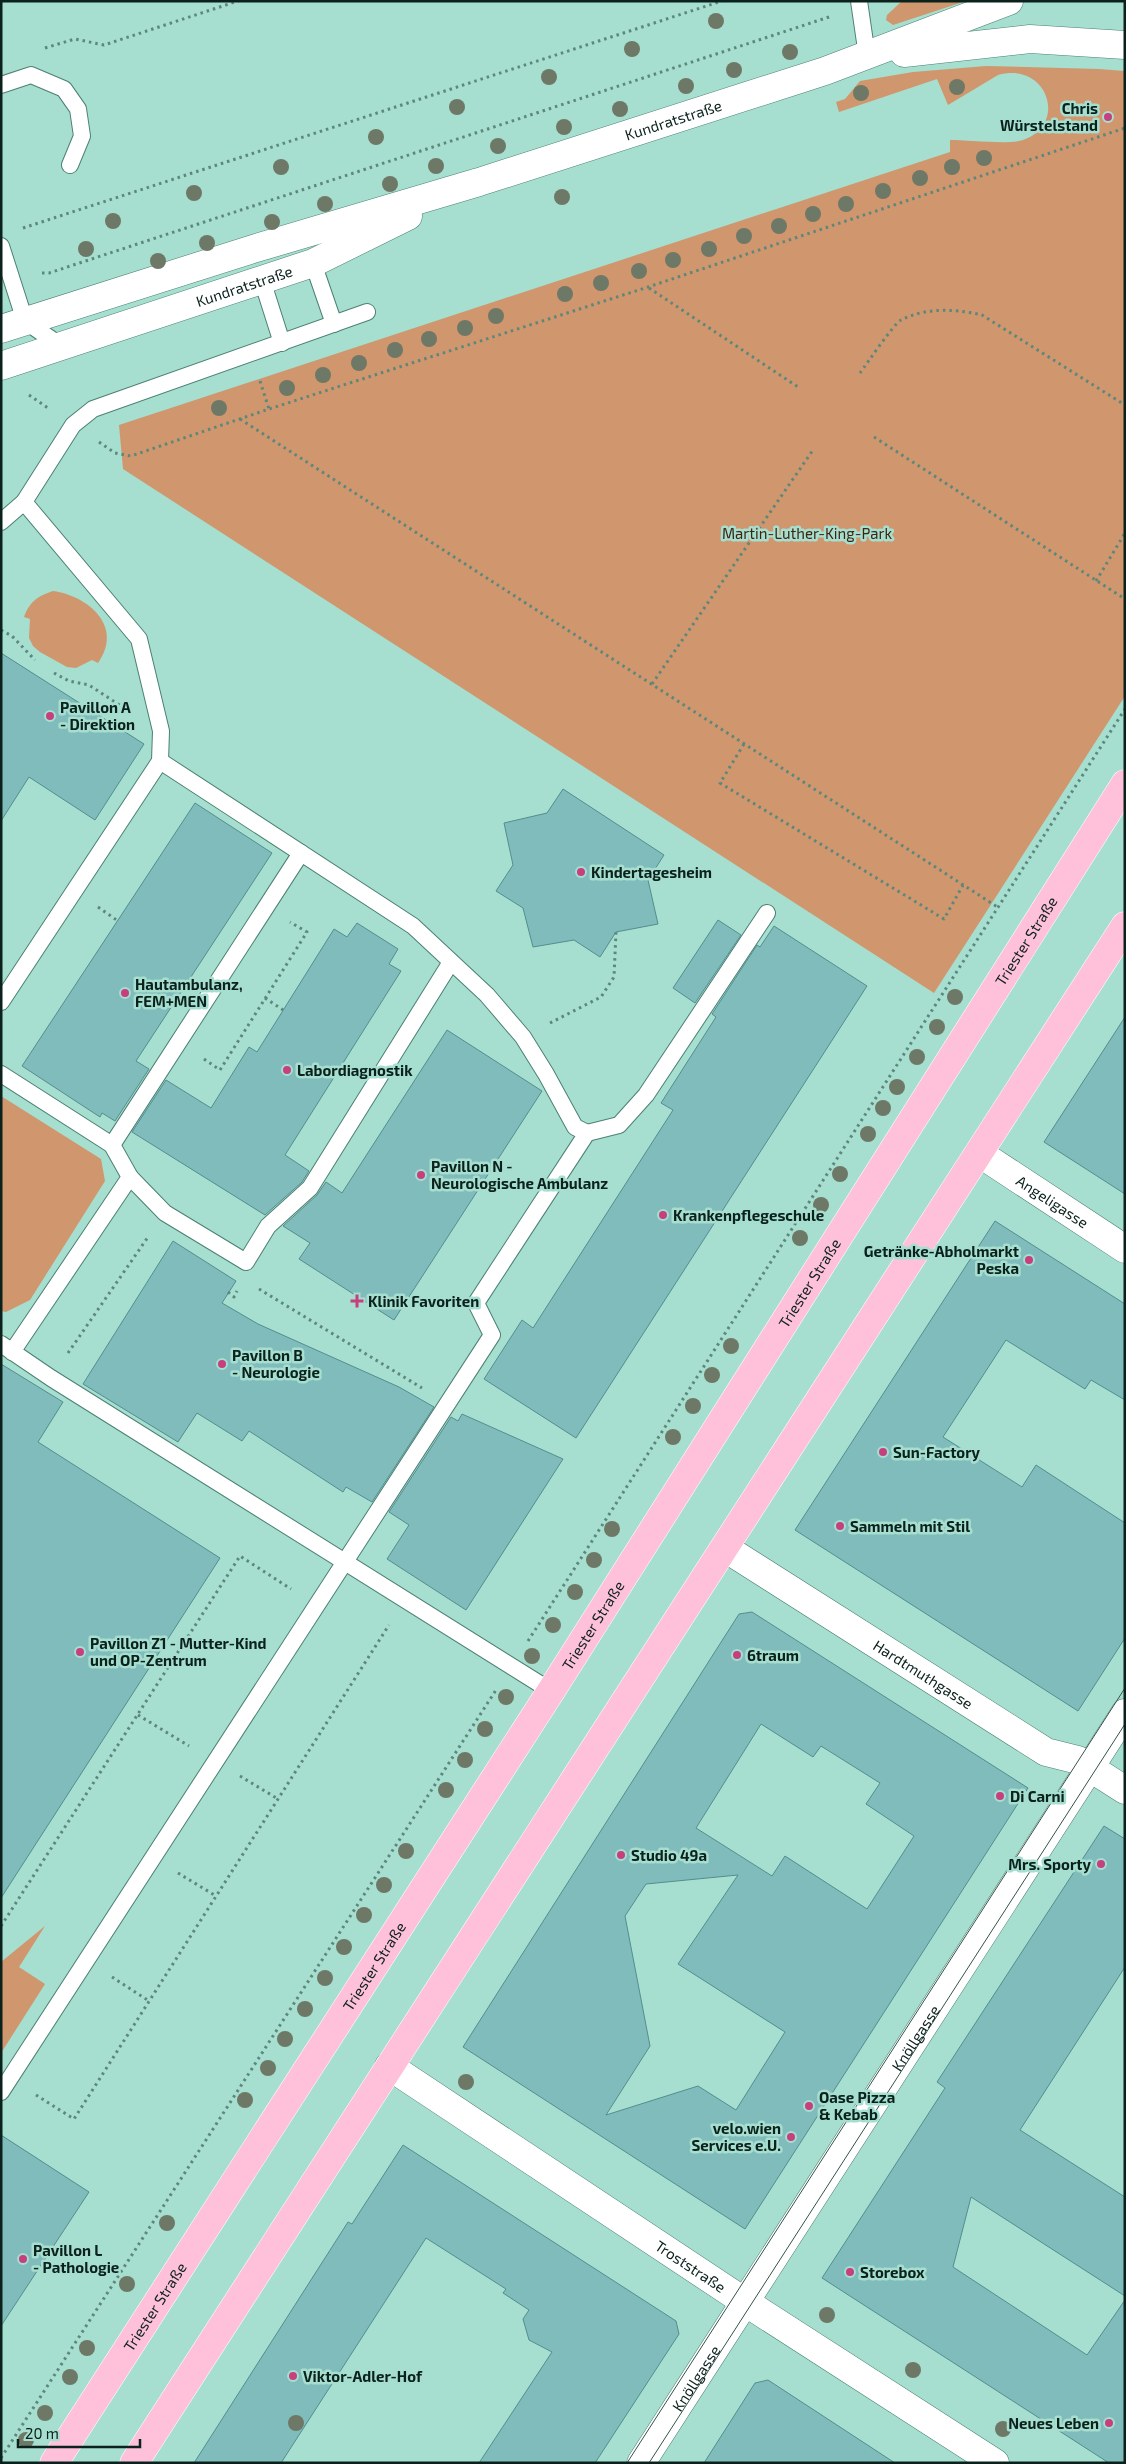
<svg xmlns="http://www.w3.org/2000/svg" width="1126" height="2464" font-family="'Exo 2',sans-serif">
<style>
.green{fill:#d0966d}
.building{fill:#81bcbc;stroke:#538e8e;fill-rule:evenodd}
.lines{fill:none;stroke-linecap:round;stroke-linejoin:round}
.service-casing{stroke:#4b8073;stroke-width:18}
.minor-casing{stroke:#4b8073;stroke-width:29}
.tertiary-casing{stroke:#4b8073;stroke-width:29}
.primary-casing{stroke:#fff;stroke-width:29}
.path{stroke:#5e877c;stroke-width:3;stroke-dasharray:2.5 4;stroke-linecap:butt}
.service{stroke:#fff;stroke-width:16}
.minor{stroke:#fff;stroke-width:28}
.tertiary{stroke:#fff;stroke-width:28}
.primary{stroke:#ffc1d9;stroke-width:28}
.tram{stroke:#34534b;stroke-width:1}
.tree{fill:#6e7866}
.poi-dot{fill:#c63f7e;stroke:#a6decf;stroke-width:2}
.labels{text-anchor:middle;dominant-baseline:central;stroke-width:5;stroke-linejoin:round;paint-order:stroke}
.poi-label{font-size:15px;font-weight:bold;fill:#0b211c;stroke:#a6decf;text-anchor:start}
.street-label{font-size:15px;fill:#0b211c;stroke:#a6decf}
.park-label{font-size:15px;fill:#402410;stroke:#a6decf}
</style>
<rect width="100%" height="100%" fill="#a6decf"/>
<g class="green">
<path d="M902,1H966L893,25L886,20L887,15Z"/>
<path d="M986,66L1099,69L1125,71V696L934,993L123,469L119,425L950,152V140C967,140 1009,145 1023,140C1069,124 1047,61 998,75L948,105L937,79L839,112L836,102L845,99L860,81L913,72Z"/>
<path d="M53,591C89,596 124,627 98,663L92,660L76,668L67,667L40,652L33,646L29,638L30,619L24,617C30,601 38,596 53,591Z"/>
<path d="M1,1096L101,1159L105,1181L30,1300L6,1312L1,1311Z"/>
<path d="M45,1926L19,1967L45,1984L1,2053V1962Z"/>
</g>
<g class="building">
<path d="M1,653L144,744L95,820L29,777L1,821Z"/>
<path d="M563,789L664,855L648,880L658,924L616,932L600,957L574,940L533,947L523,908L496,891L513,865L504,823L547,813Z"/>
<path d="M195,803L272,853L136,1061L149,1069L115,1121L102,1113L100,1117L22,1066Z"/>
<path d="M718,920L741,935L695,1003L673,988Z"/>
<path d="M357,923L398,949L389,964L401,971L285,1155L309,1171L302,1182L265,1215L132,1132L166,1080L211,1108L249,1047L257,1052L334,929L347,937Z"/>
<path d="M774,926L867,986L576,1438L484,1379L522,1320L533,1328L673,1110L661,1103L716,1017L712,1014L757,945L760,947Z"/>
<path d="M1125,1017V1194L1044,1142Z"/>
<path d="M447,1030L542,1091L394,1320L299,1259L310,1243L283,1226L317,1195L326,1182L342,1193Z"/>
<path d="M995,1221L1125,1304V1400L1091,1380L1085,1389L1006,1340L943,1437L1022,1487L1036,1465L1125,1523V1638L1078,1711L795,1530Z"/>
<path d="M173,1241L236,1281L222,1303L258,1324L399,1387L434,1407L372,1502L346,1487L343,1492L249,1431L242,1441L197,1413L178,1442L83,1384Z"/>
<path d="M1,1364L63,1402L38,1442L220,1558L1,1898Z"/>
<path d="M462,1414L563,1459L466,1610L387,1559L409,1525L389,1512L451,1417L458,1421Z"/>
<path d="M752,1612L1028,1788L745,2229L463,2047L739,1614ZM761,1724L813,1757L821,1746L880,1783L866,1804L914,1836L867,1909L785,1856L772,1876L696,1828ZM738,1875L678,1964L785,2032L736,2110L698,2086L606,2115L650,2046L625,1916L646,1884Z"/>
<path d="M1104,1826L1125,1839V1967L1020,2130L1125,2197V2296L971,2197L953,2267L1087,2355L1125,2300V2463H1109L822,2278L945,2088L937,2082Z"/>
<path d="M1,2135L89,2192L1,2326Z"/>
<path d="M403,2145L676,2321L679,2334L595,2463H479L552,2352L529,2340L523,2319L529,2310L503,2293L506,2289L426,2238L281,2463H194L348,2222L352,2224Z"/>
<path d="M768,2380L895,2463H704L755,2383Z"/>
</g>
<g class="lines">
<g class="service-casing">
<g id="service">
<path d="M859,1L867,56"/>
<path d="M1,85L31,75L64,89L78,109L82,136L70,165"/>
<path d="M1,246L25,321L61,346"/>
<path d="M313,263L334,324"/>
<path d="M262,280L282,343"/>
<path d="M1,522L24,502"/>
<path d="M160,761L413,926L487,995L523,1037L546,1074L575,1127L587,1133"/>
<path d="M1,1002L160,761L161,731L139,639L24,502L73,425L93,409L367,312"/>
<path d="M1,1074L112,1145L130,1177L12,1352"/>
<path d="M112,1145L301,853"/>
<path d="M130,1177L165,1213L246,1262L268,1226L310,1188L451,962"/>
<path d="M1,1344L51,1378L551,1691"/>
<path d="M1,2092L492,1335L476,1303L587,1133L619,1125L646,1095L767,913"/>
</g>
</g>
<g class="minor-casing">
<g id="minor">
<path id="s1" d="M979,1153L1125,1249"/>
<path id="s2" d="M725,1548L1046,1752L1078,1760L1125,1790"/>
<path id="s3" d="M389,2066L745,2302L995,2463"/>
<path id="s4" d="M641,2463L1125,1713"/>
</g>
</g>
<g class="tertiary-casing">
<g id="tertiary">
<path d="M904,53L1030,39L1125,45"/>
<path id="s5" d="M1,329L253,249L479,182L825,71L1009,1"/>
<path id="s6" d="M1,366L313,263L408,216"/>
</g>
</g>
<g class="primary-casing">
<g id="primary">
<path id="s7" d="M54,2463L551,1691L1125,784"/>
<path d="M134,2463L1125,926"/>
</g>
</g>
<g class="path">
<path d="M45,48L75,39L104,45L238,1"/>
<path d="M23,228L722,1"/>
<path d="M42,273H49L832,16"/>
<path d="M649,288L798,387"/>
<path d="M860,373C868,362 893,325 901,320C926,307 956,309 982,315L1125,405"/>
<path d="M260,381L269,409"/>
<path d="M29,395L48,408"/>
<path d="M240,419L999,908"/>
<path d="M874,437L1125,599"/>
<path d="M99,442L115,453L131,456L269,409L648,287L1125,128"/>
<path d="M1096,581L1125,533"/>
<path d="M1,630L12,636L35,660"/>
<path d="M54,673L69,681L89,685L124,708"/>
<path d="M652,684L813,450"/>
<path d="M744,744L720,783L944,919L963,885"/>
<path d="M98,907L118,921"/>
<path d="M265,998L283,1010"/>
<path d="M550,1023L601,997L614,977L616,932"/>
<path d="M204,1059L220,1070L307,932L290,922"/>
<path d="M259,1289L422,1388"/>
<path d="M228,1292L234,1297L237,1291"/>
<path d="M68,1353L148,1237"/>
<path d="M528,1641L1125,709"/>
<path d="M138,1715L189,1746"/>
<path d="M240,1776L278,1799"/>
<path d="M178,1873L216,1896"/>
<path d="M1,1926L240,1556L291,1589"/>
<path d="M112,1977L149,2001"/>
<path d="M36,2095L74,2119L389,1625"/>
<path d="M1,2458L496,1690"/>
</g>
<use href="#service" class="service"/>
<use href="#minor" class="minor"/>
<use href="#tertiary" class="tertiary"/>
<use href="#primary" class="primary"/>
<g class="tram">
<path d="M627,2463L1125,1688"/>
<path d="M649,2463L1125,1724"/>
</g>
</g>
<g class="tree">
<circle cx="716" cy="21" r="8"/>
<circle cx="632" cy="49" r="8"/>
<circle cx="790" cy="52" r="8"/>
<circle cx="734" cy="70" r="8"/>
<circle cx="549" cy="77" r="8"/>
<circle cx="686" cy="86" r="8"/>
<circle cx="957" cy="87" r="8"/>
<circle cx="861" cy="93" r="8"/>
<circle cx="457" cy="107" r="8"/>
<circle cx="620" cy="109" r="8"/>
<circle cx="564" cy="127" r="8"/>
<circle cx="376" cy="137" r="8"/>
<circle cx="498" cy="146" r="8"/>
<circle cx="984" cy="158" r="8"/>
<circle cx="436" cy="166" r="8"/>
<circle cx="281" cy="167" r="8"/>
<circle cx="952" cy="167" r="8"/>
<circle cx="920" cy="178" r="8"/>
<circle cx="390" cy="184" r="8"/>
<circle cx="883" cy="191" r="8"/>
<circle cx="194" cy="193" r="8"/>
<circle cx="562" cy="197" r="8"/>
<circle cx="325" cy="204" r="8"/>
<circle cx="846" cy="204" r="8"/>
<circle cx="813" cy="214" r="8"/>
<circle cx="113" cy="221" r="8"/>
<circle cx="272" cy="222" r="8"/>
<circle cx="779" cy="226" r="8"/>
<circle cx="744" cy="236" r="8"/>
<circle cx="207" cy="243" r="8"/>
<circle cx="86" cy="249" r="8"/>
<circle cx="709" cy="249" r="8"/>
<circle cx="673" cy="260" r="8"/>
<circle cx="158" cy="261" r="8"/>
<circle cx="639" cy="271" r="8"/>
<circle cx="601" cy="283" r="8"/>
<circle cx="565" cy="294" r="8"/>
<circle cx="496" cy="316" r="8"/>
<circle cx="465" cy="328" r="8"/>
<circle cx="429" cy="339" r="8"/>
<circle cx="395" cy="350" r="8"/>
<circle cx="359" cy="363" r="8"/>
<circle cx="323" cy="375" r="8"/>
<circle cx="287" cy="388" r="8"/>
<circle cx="219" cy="408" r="8"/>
<circle cx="955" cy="997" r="8"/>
<circle cx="937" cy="1027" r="8"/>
<circle cx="917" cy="1057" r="8"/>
<circle cx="897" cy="1087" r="8"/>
<circle cx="883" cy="1108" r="8"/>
<circle cx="868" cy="1134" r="8"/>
<circle cx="840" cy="1174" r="8"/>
<circle cx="821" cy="1205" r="8"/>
<circle cx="800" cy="1238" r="8"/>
<circle cx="731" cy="1346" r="8"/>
<circle cx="712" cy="1375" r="8"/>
<circle cx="693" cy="1406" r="8"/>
<circle cx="673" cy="1437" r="8"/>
<circle cx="612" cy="1529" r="8"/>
<circle cx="594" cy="1560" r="8"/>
<circle cx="575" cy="1592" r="8"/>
<circle cx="553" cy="1625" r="8"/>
<circle cx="532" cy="1656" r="8"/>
<circle cx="506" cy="1697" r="8"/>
<circle cx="485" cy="1729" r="8"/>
<circle cx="465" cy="1760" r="8"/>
<circle cx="446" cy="1790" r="8"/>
<circle cx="406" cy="1851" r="8"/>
<circle cx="384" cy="1885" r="8"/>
<circle cx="364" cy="1915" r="8"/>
<circle cx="344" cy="1947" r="8"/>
<circle cx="325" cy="1978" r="8"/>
<circle cx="305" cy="2009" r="8"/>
<circle cx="285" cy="2039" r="8"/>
<circle cx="268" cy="2068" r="8"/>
<circle cx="466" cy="2082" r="8"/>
<circle cx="245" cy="2100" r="8"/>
<circle cx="167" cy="2223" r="8"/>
<circle cx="127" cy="2284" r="8"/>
<circle cx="827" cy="2315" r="8"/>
<circle cx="87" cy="2348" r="8"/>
<circle cx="913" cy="2370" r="8"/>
<circle cx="70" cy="2377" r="8"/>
<circle cx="45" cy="2413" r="8"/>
<circle cx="296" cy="2423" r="8"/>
<circle cx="1003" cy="2429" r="8"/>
<circle cx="26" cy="2440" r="8"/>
</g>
<g class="poi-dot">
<circle cx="1108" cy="117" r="5"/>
<circle cx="50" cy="716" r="5"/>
<circle cx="581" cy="872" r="5"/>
<circle cx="125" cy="993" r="5"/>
<circle cx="287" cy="1070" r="5"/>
<circle cx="421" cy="1175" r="5"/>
<circle cx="663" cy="1215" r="5"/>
<circle cx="1029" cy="1260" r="5"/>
<path d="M354.5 1293.5h5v5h5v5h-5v5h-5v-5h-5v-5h5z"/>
<circle cx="222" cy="1364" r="5"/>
<circle cx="883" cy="1452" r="5"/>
<circle cx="840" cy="1526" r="5"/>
<circle cx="80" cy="1652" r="5"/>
<circle cx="737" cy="1655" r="5"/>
<circle cx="1000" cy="1796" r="5"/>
<circle cx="621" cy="1855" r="5"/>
<circle cx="1101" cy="1864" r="5"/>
<circle cx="809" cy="2106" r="5"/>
<circle cx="791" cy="2137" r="5"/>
<circle cx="23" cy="2259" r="5"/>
<circle cx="850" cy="2272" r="5"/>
<circle cx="293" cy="2376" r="5"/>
<circle cx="1109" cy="2423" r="5"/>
</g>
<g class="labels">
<g class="poi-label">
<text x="1098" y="108" text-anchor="end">Chris<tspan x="1098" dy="17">Würstelstand</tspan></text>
<text x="60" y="707">Pavillon A<tspan x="60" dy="17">- Direktion</tspan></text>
<text x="591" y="872">Kindertagesheim</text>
<text x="135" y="984">Hautambulanz,<tspan x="135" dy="17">FEM+MEN</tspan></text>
<text x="297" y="1070">Labordiagnostik</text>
<text x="431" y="1166">Pavillon N -<tspan x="431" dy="17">Neurologische Ambulanz</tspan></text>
<text x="673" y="1215">Krankenpflegeschule</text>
<text x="1019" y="1251" text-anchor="end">Getränke-Abholmarkt<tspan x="1019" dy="17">Peska</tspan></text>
<text x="368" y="1301">Klinik Favoriten</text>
<text x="232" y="1355">Pavillon B<tspan x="232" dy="17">- Neurologie</tspan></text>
<text x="893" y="1452">Sun-Factory</text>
<text x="850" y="1526">Sammeln mit Stil</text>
<text x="90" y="1643">Pavillon Z1 - Mutter-Kind<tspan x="90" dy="17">und OP-Zentrum</tspan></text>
<text x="747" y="1655">6traum</text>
<text x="1010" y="1796">Di Carni</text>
<text x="631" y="1855">Studio 49a</text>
<text x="1091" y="1864" text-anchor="end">Mrs. Sporty</text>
<text x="819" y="2097">Oase Pizza<tspan x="819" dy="17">&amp; Kebab</tspan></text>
<text x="781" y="2128" text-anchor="end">velo.wien<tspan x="781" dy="17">Services e.U.</tspan></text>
<text x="33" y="2250">Pavillon L<tspan x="33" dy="17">- Pathologie</tspan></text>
<text x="860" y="2272">Storebox</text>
<text x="303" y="2376">Viktor-Adler-Hof</text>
<text x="1099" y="2423" text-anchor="end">Neues Leben</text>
</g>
<g class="street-label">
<text stroke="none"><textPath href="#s5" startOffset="704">Kundratstraße</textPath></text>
<text stroke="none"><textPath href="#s6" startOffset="256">Kundratstraße</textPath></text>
<text stroke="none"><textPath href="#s7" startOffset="1806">Triester Straße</textPath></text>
<text stroke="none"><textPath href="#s1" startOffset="88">Angeligasse</textPath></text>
<text stroke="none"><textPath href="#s7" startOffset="1401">Triester Straße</textPath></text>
<text stroke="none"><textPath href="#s7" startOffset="996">Triester Straße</textPath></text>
<text stroke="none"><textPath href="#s2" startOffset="235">Hardtmuthgasse</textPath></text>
<text stroke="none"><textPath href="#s7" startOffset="591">Triester Straße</textPath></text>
<text stroke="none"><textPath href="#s4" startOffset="506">Knöllgasse</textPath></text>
<text stroke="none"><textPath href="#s3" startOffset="362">Troststraße</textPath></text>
<text stroke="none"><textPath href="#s7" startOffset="186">Triester Straße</textPath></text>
<text stroke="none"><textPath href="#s4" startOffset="101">Knöllgasse</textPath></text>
</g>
<g class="park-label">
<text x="807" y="533">Martin-Luther-King-Park</text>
</g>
</g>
<rect width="1126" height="2464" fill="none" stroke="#0b211c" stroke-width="5"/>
<path d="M18 2439v8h122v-8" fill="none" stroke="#0b211c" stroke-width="2.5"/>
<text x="25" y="2439" font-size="15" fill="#0b211c" stroke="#a6decf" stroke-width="4" paint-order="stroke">20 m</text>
</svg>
